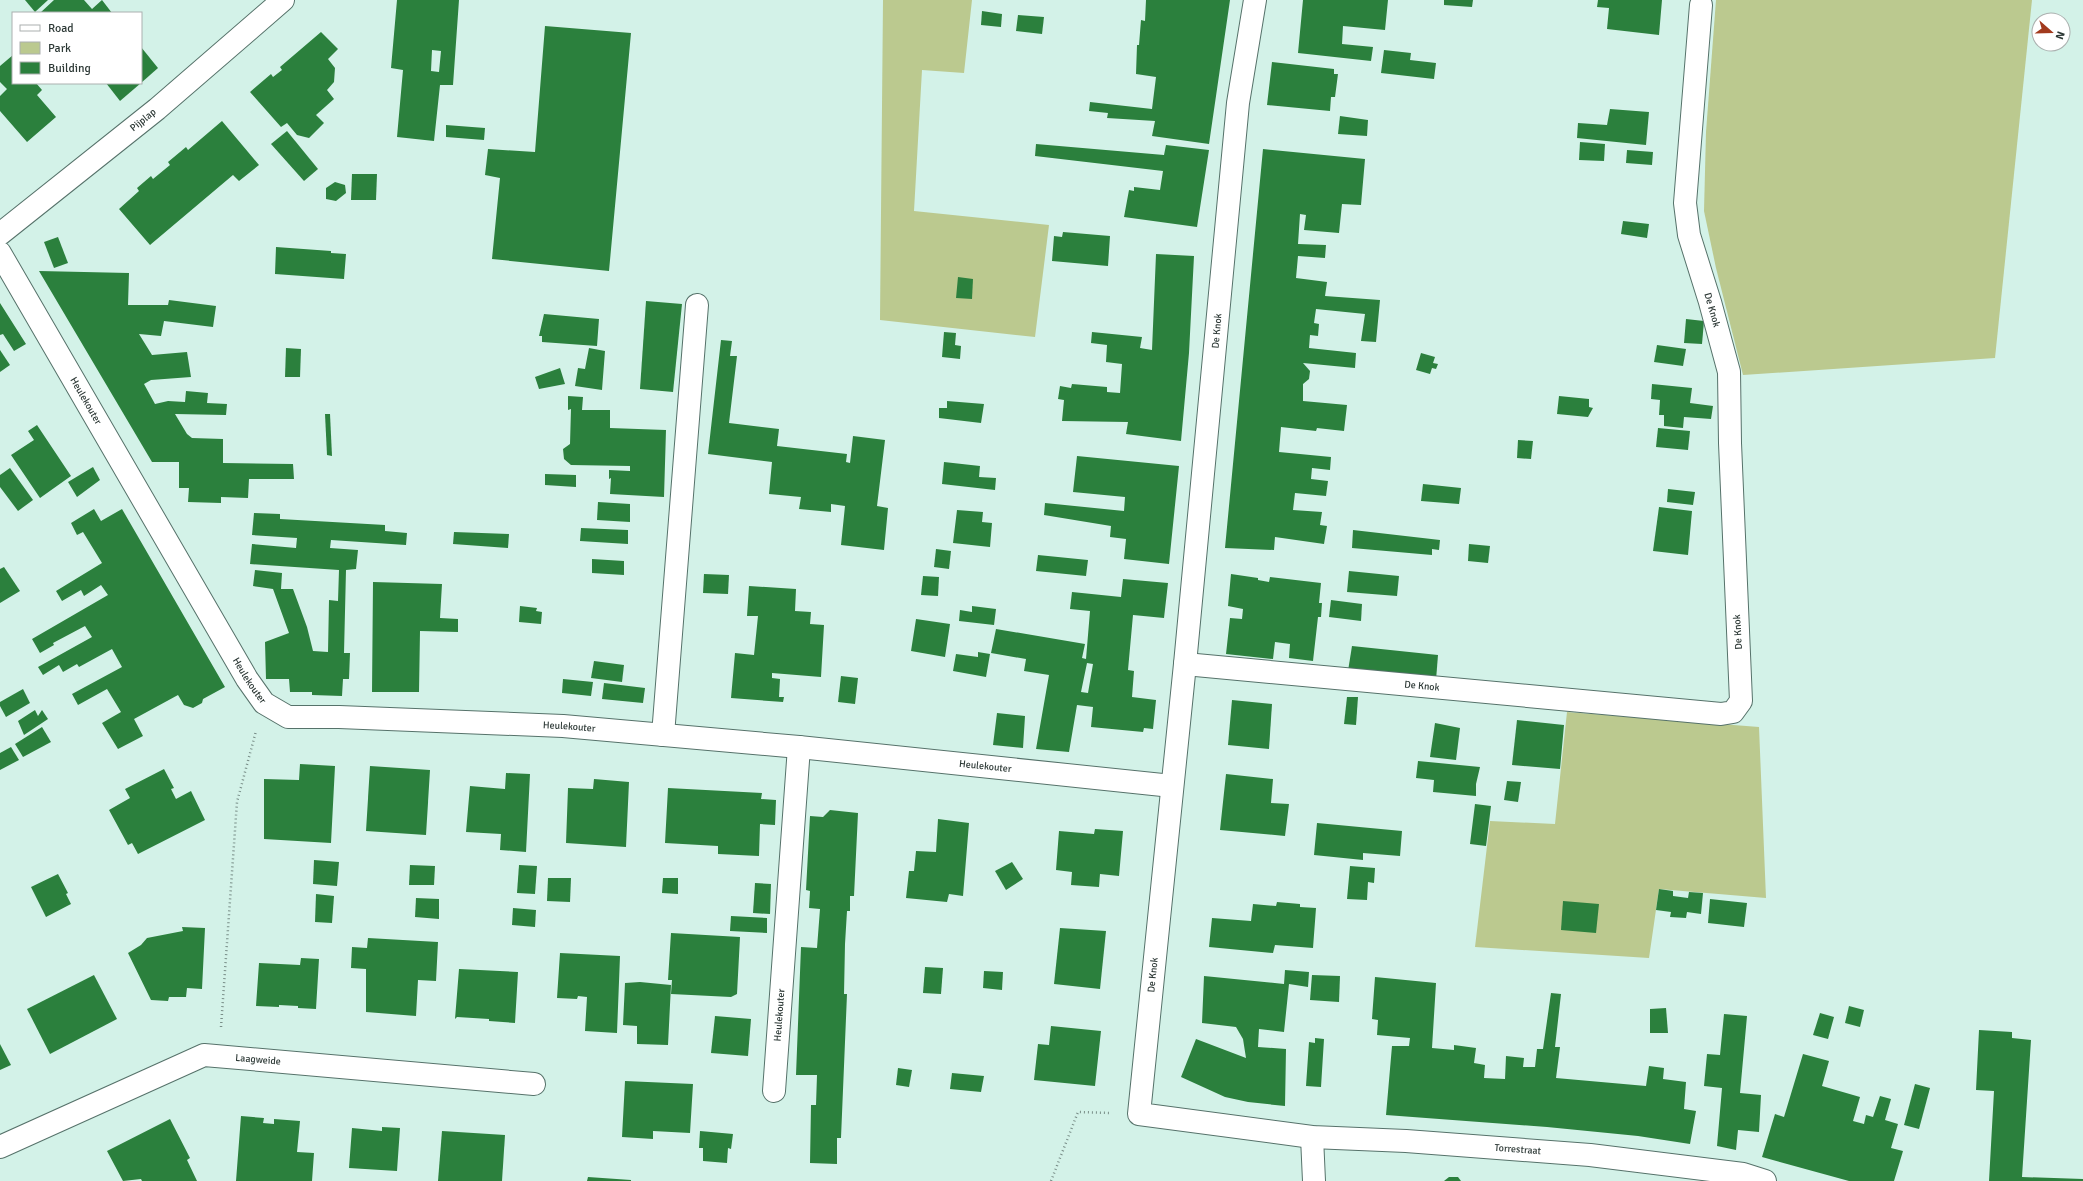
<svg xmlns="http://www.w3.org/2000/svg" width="2083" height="1181" font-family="Signika,sans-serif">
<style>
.green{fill:#bbc98f}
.building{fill:#2b803d;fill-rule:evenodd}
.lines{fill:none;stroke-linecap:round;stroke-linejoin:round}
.minor-casing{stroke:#56726a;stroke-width:24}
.path{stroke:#798e88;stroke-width:2.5;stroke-dasharray:1 3;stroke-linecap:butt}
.minor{stroke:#fff;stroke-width:22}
.labels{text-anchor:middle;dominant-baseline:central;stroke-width:4;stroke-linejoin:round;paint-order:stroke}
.street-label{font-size:10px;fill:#2d3936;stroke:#fff}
</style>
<rect width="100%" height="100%" fill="#d3f2e8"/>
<g class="green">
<path d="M883,0H972L964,73L922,70L914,211L1049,225L1035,337L880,320Z"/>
<path d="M1716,0H2032L1995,358L1743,375L1716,268L1704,211L1706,132Z"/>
<path d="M1567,712L1759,727L1766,898L1659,889L1649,958L1475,947L1490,821L1555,824Z"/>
</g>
<g class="building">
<path d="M25,0H48L35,12Z"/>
<path d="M54,0H84L92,9L102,0L112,13H40Z"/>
<path d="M397,0H459L453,85H440L434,141L397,137L403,70L391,68ZM432,50L441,51L439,72L431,71Z"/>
<path d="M1146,0H1230L1209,144L1152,136L1155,121L1107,118L1108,113L1089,111L1090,102L1152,109L1156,77L1136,74L1137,45H1139L1141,20L1145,21Z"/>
<path d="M1303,0H1388L1385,30L1343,26L1342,44L1373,47L1371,61L1298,53Z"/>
<path d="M1444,0H1473L1472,7L1444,5Z"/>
<path d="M1598,0H1662L1659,35L1607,29L1609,8L1597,7Z"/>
<path d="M982,11L1002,14L1001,27L981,25Z"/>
<path d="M1018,15L1044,17L1042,34L1016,31Z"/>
<path d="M545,26L631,33L609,271L492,259L500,178L485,175L488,149L535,152Z"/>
<path d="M321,32L338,49L328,59L335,68L334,82L327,90L334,99L316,115L324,123L309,138L297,135L287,123L281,127L250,92L271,74L273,77L282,70L280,67Z"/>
<path d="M141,47L158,68L141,83Z"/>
<path d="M1384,50L1411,53L1410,60L1436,63L1434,79L1381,73Z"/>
<path d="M13,55V83H36L42,90L37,95L56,117L27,142L0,111V96L7,89L0,82V66Z"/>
<path d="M1272,62L1334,69V74H1338L1335,97H1331L1330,111L1267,105Z"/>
<path d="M106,83H141L120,101Z"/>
<path d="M1610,109L1649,112L1646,145L1577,138L1578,123L1607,125Z"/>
<path d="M1340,116L1368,120L1367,136L1338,134Z"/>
<path d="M222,121L259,165L239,181L233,175L150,245L119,209L139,191L137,188L151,176L153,179L170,165L168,162L186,147L188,150Z"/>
<path d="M446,125L485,128L484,140L446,137Z"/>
<path d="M287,131L318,169L304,181L271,144Z"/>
<path d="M1580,142L1605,144L1604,161L1579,160Z"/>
<path d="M1036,144L1164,155L1166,145L1209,150L1197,227L1124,217L1129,190L1134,191V187L1160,190L1163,171L1035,156Z"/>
<path d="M1263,149L1365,159L1361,205L1342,204L1339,233L1304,230L1306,215L1300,214L1298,244L1326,245L1325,258L1298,256L1296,278L1327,282L1325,296L1380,300L1376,342L1361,341L1365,314L1316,309L1314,323L1319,324L1318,336L1310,335L1309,348L1356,353L1355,368L1303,363L1310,371L1309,379L1303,384V401L1347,405L1344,431L1317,428L1316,431L1281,427L1279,452L1331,457L1330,470L1312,468L1311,479L1328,481L1326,496L1295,493L1293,510L1322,512L1320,525L1327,526L1324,544L1275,537L1274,550L1225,548Z"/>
<path d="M1627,150L1653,152L1652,165L1626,163Z"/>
<path d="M352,174H377L376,200H351Z"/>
<path d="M335,182L345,185L346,193L336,201L326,199V188Z"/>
<path d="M1623,221L1649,224L1647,238L1621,234Z"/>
<path d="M1063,232L1110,236L1108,266L1052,261L1054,236L1062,237Z"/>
<path d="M58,237L68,263L54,268L44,242Z"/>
<path d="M276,247L331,251V253L346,254L344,279L275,274Z"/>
<path d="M1156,254L1194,256L1189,353L1181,441L1126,434L1128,422L1062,421L1064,400L1058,399L1060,386L1071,388L1072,384L1107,387V392L1120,393L1122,364L1106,362L1107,345L1091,343L1092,332L1142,337L1140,348L1152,350Z"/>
<path d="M39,271L129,273L128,305H168L169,300L216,306L213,327L164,321L161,336L139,334L152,355L187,352L191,377L151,380L144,384L155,404L168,401L185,402L186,391L208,393L207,403L227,404L226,415L175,414L187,434L192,438L223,439V463L293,464L294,479H249L248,498L221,497V503L188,502L189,488H179V462H152Z"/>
<path d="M958,277L973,279L972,299L956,298Z"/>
<path d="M646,301L682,304L673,392L640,389Z"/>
<path d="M0,303L26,344L14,351L3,334L0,335Z"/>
<path d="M544,314L599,319L597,346L542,342V336H539Z"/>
<path d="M1686,319L1704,321L1702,344L1684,343Z"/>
<path d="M944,332L956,333L955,345L961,346L960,359L942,357Z"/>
<path d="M721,340L732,341L730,356H737L729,423L779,429L777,446L847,454L846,462L850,463L853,436L885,440L877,506L888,508L884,550L841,545L845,506L831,504V512L799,509L801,497L769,494L772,462L708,454Z"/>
<path d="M1657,345L1686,349L1683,366L1654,362Z"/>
<path d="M286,348L301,349L300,377H285Z"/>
<path d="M589,348L605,351L602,390L575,386L578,368L585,369Z"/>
<path d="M0,350L10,365L0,372Z"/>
<path d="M1421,353L1435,357L1433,363L1438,364L1436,369L1432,368L1430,374L1416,370Z"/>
<path d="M560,368L565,384L539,389L535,377Z"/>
<path d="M1652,384L1692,388L1690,403L1713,406L1711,419L1684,417L1683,428L1664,426V415H1659L1660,400L1651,399Z"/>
<path d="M568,396L583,397L582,410H610V428L666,430L664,497L610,494L611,478L609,479V470L630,471V466L571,465L564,459L563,449L570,444L571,409L568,410Z"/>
<path d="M1559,396L1589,399V407L1593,408L1588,417L1557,414Z"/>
<path d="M947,401L984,404L981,423L939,418V408H947Z"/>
<path d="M325,414H330L332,456L327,455Z"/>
<path d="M37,425L71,476L40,498L11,455L34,440L28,431Z"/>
<path d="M1658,428L1690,431L1688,450L1656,447Z"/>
<path d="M1518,440L1533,441L1531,459L1517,458Z"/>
<path d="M1077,456L1179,466L1169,564L1124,559L1126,539L1110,537L1111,526L1044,515L1045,503L1124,511L1125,497L1073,492Z"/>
<path d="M944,462L980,466L979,477L996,478L995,490L942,484Z"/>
<path d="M93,467L100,480L77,497L68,482Z"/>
<path d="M10,468L33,500L18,511L0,487V475Z"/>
<path d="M545,474L576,475V487L545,485Z"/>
<path d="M1423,484L1461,488L1459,504L1421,501Z"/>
<path d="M1668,489L1695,492L1693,505L1667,502Z"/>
<path d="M598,502L630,504V522L597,520Z"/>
<path d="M1659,507L1692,511L1688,555L1653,551Z"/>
<path d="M94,509L101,521L122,509L225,687L203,699L202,703L193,708L184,705L178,695L134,719L143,736L118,749L102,723L121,712L107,689L78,705L72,694L122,667L112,649L79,667L77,664L63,672L59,665L43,675L38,667L92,637L85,626L53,643L54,645L40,653L32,639L108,595L101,585L84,596L81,590L62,601L56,591L102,563L83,532L77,535L71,523Z"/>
<path d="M957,510L983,512L982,522L992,523L990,547L953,543Z"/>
<path d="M254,513L280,514V519L385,525V531L407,533L406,545L331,540L330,548L358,550L356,569L346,570L344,653H350L349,679H343L342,696L312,695V692H290L289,679H266L265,642L289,633L273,589L253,586L255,570L282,573L281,589H293L307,627L313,651L328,652L329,600L338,601L339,570L250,564L252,544L296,548L297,538L252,535Z"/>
<path d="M581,528L628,530V544L580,541Z"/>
<path d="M1353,530L1440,540L1439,550L1432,549V555L1352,548Z"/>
<path d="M454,532L509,534L508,548L453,544Z"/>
<path d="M1469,544L1490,546L1488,563L1468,561Z"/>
<path d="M936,549L951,551L949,569L934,567Z"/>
<path d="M1038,555L1088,560L1086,576L1036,571Z"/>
<path d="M592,559L624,561V575L592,573Z"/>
<path d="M4,567L20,591L0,603V569Z"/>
<path d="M1349,571L1399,576L1397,596L1347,592Z"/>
<path d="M704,574L729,575L728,594L703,593Z"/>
<path d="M1231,574L1258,578V580L1269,582L1270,577L1321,583L1319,603H1322L1321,617H1318L1313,661L1289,658L1290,644L1275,642L1273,659L1226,654L1230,618L1242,619L1243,609L1228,606Z"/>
<path d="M923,576L939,577L938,596L921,595Z"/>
<path d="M1123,579L1168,583L1164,618L1133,615L1128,670L1134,671L1132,697L1156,700L1153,729L1144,728L1143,732L1091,727L1093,707L1077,705L1069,752L1036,749L1049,675L1024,671L1026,659L991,653L996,629L1085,644L1082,658L1086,659L1090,611L1070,609L1072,592L1121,597ZM1087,663L1093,664L1088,693L1081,692Z"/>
<path d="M373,582L442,584L440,618L458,619V632L420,631L419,692H372Z"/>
<path d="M749,586L796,589L795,611L811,612L810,624L824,625L821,677L772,673V678L780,679L779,697H784L783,702L731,698L735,653L754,655L758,616H747Z"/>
<path d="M1331,600L1362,604L1361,621L1329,617Z"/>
<path d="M520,606L537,608L536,611L542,612L541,624L519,622Z"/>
<path d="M972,606L996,609L994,625L959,621L960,610L972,612Z"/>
<path d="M916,619L950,624L945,657L911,651Z"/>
<path d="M1352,646L1438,655L1436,680L1348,671Z"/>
<path d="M978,652L990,654L986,677L953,671L956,654L978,657Z"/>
<path d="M594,661L624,665L622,682L591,678Z"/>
<path d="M841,676L858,678L855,704L838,702Z"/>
<path d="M563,679L593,682L591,696L562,693Z"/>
<path d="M604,683L645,688L643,703L602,699Z"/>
<path d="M23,689L30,703L6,717L0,706V702Z"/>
<path d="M1347,697H1358L1356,725L1344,724Z"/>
<path d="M1232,700L1272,704L1269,749L1228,745Z"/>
<path d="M35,710L38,716L42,710L48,719L24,735L18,721Z"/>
<path d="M997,713L1025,716L1023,748L993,745Z"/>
<path d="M1517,720L1564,725L1560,769L1512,765Z"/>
<path d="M1435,723L1460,728L1456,760L1430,757Z"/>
<path d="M42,727L51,742L23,757L15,744Z"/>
<path d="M11,747L19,760L0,770V753Z"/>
<path d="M1418,761L1480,767L1476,784V796L1433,792L1434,780L1416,778Z"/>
<path d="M300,764L335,766L331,843L264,839V779L299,780Z"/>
<path d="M370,766L430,770L426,835L366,831Z"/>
<path d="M164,769L174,788L171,789L176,799L191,791L205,820L138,854L132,843L128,845L109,810L130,798L125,789Z"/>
<path d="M506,773L530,774L526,852L500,850L501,834L466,832L470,786L505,789Z"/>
<path d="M1226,774L1273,779L1271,803L1289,804L1285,836L1220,830Z"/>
<path d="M594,779L629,782L626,847L566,843L568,788L593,789Z"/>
<path d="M1507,781L1521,782L1518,802L1504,800Z"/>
<path d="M668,788L762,793L761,799L776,800L775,825L760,824L759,856L718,854V846L665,843Z"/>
<path d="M1475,804L1491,806L1486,846L1470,844Z"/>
<path d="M830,810L858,813L854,896H850V911H847L845,944L844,994H847L841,1138H837V1164L810,1163L811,1105H816L817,1075H796L801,947L817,948L820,909L809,908L810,891L806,890L810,816L823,817Z"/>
<path d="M938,819L969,823L963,896L949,894L947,902L906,898L909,871H914L916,851L936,852Z"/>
<path d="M1317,823L1402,831L1400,856L1363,853V860L1314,855Z"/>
<path d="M1095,829L1123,831L1119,876L1100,874L1099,887L1071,885L1072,872L1056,870L1059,831L1094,834Z"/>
<path d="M314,860L339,862L337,886L313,884Z"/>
<path d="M1012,862L1023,879L1006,890L995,871Z"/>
<path d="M410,865L435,866L434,885H409Z"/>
<path d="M519,865L537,866L535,894L517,893Z"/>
<path d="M1350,866L1375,868L1374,883L1368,882L1367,900L1347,899Z"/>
<path d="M58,874L68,893L66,894L71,904L46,917L31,887Z"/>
<path d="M548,878H571L570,902L547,901Z"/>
<path d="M663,878H678V894L662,893Z"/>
<path d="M755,883L771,884L770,914L753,913Z"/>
<path d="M1659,889L1673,891V896L1688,898L1689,892L1703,893L1701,914L1687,912L1686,918L1670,917L1671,912L1656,910Z"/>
<path d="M316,894L334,896L332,923L315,922Z"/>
<path d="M416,898L439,899V919L415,917Z"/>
<path d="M1710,899L1747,903L1744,927L1708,923Z"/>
<path d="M1563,901L1599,904L1596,933L1561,930Z"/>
<path d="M1277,902L1300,904V907L1316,908L1313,948L1275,945L1273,953L1209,947L1212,918L1251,921L1253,904L1276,906Z"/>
<path d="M513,908L536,910L535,927L512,925Z"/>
<path d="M731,916L767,918V933L730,931Z"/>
<path d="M182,927L205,928L202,989L187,988L186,997H169L168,1001L151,1000L128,953L141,945L147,938L183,931Z"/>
<path d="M1060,928L1106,931L1100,989L1054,984Z"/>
<path d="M671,933L740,937L737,994L731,997L671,994L672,980H668Z"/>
<path d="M368,938L438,942L436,981L418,980L416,1016L366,1012V969L351,968L352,947L367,948Z"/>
<path d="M560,953L620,956L617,1033L585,1031L587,997L578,996L577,999L557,998Z"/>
<path d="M301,958L319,959L316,1009L298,1008V1006L279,1005V1007L256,1006L259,963L300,965Z"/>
<path d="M925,967L943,968L941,994L923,993Z"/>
<path d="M459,969L518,972L515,1023L489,1021V1019L457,1017L455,1019Z"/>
<path d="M1285,970L1309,972L1308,987L1289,984L1284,1032L1259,1029L1258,1047L1286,1049L1285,1106L1248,1102L1225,1097L1181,1077L1196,1039L1246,1058L1243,1039L1236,1027L1202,1023L1204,976L1284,984Z"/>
<path d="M984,971L1003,972L1002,990L983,988Z"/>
<path d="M94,975L117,1019L50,1054L27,1009Z"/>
<path d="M1312,975L1340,976L1339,1002L1310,1000Z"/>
<path d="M1375,977L1436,983L1432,1048L1454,1050V1045L1476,1048L1474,1063L1485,1065L1484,1078L1505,1079L1506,1056L1524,1058L1523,1067H1535L1537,1049H1543L1551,993L1561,994L1555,1047H1560L1556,1078L1646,1086L1649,1066L1664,1068L1663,1079L1686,1082L1684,1109L1696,1111L1690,1144L1638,1136L1547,1127L1386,1115L1392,1046H1409L1410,1038L1377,1035L1378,1020L1372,1019Z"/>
<path d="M640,982L671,985L668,1045L637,1044V1026L623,1025L625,983Z"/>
<path d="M1849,1006L1864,1010L1860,1027L1845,1023Z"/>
<path d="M1666,1008L1668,1033H1650V1009Z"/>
<path d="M1820,1013L1834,1017L1828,1039L1813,1035Z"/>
<path d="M1724,1014L1747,1016L1740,1093L1761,1095L1759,1132L1738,1130L1736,1150L1717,1146L1722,1088L1704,1086L1707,1054L1720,1055Z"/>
<path d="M715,1016L751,1019L748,1056L711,1053Z"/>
<path d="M1051,1026L1101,1031L1095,1086L1034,1080L1038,1044L1049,1045Z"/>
<path d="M1979,1030L2012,1032V1038L2031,1040L2022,1177L2083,1179V1181H1989L1994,1091L1976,1090Z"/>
<path d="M1315,1038L1324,1039L1321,1087L1306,1086L1309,1042L1315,1043Z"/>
<path d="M0,1044L11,1065L0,1070Z"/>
<path d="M1803,1054L1829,1061L1822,1086L1860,1097L1853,1121L1864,1124L1866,1115L1873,1117L1880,1096L1891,1099L1885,1120L1898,1124L1891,1148L1903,1151L1894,1181H1849L1762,1157L1775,1114L1784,1117Z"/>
<path d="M898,1068L912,1070L909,1087L896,1085Z"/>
<path d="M952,1073L984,1076L981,1092L950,1089Z"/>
<path d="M625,1081L693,1084L690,1133L653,1131V1139L622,1137Z"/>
<path d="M1915,1084L1930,1088L1919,1129L1904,1125Z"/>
<path d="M241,1116L264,1118L263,1123L274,1124V1119L300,1121L297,1152L314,1153L312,1181H236Z"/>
<path d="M170,1119L190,1158L187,1160L197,1181H142L141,1179L123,1181L107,1151Z"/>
<path d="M382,1127L400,1128L397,1171L349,1168L352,1128L382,1131Z"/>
<path d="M442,1131L505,1135L502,1181H438Z"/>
<path d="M700,1131L733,1134L731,1149L728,1148L727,1163L703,1161V1148H699Z"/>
<path d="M588,1177L631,1180V1181H587Z"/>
<path d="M1449,1177H1458L1461,1181H1444Z"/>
</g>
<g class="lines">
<g class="minor-casing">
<g id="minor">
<path id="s1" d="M1255,0L1238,103L1185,664L1139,1114L1312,1137L1406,1141L1590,1155L1743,1174L1765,1181"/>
<path id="s2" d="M0,234L157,109L283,0"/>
<path id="s3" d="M0,253L247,679L264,703L288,717H339L563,726L799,747L1172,786"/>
<path id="s4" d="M1185,664L1721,714L1733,712L1741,701L1730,443L1729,372L1710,302L1689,235L1685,203L1701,5"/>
<path d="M663,735L697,305"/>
<path id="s5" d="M774,1091L799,747"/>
<path d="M1312,1137L1314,1181"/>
<path id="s6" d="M0,1147L204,1055L534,1084"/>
</g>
</g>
<g class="path">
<path d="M221,1027L237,802L256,731"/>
<path d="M1051,1181L1078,1112L1111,1113"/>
</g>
<use href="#minor" class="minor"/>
</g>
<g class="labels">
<g class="street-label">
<text stroke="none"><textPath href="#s2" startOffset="183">Pijplap</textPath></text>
<text transform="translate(1712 310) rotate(74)">De Knok</text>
<text transform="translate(1217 331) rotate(-85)">De Knok</text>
<text stroke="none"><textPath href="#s3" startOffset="171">Heulekouter</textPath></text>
<text transform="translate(1738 632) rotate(-93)">De Knok</text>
<text stroke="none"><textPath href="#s3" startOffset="495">Heulekouter</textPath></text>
<text stroke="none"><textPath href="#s4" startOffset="238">De Knok</textPath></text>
<text stroke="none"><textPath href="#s3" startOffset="831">Heulekouter</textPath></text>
<text stroke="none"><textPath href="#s3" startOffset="1249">Heulekouter</textPath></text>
<text transform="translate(1153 975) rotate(-84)">De Knok</text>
<text stroke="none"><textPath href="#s5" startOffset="76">Heulekouter</textPath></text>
<text stroke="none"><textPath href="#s6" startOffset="278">Laagweide</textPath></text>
<text stroke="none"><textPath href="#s1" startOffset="1501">Torrestraat</textPath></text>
</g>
</g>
<rect x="12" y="12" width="130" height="72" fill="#ffffff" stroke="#abb0af"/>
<rect x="20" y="25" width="20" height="6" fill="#ffffff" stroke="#abb0af"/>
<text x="48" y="32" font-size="12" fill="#2d3936">Road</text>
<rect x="20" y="42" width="20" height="12" fill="#bbc98f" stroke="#abb0af"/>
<text x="48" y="52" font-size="12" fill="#2d3936">Park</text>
<rect x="20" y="62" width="20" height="12" fill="#2b803d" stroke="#abb0af"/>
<text x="48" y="72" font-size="12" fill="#2d3936">Building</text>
<g transform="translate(2051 32) rotate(110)"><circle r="19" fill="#ffffff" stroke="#abb0af"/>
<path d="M0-3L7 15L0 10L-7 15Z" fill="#a23a1e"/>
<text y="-6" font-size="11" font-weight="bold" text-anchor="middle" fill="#2d3936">N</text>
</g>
</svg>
